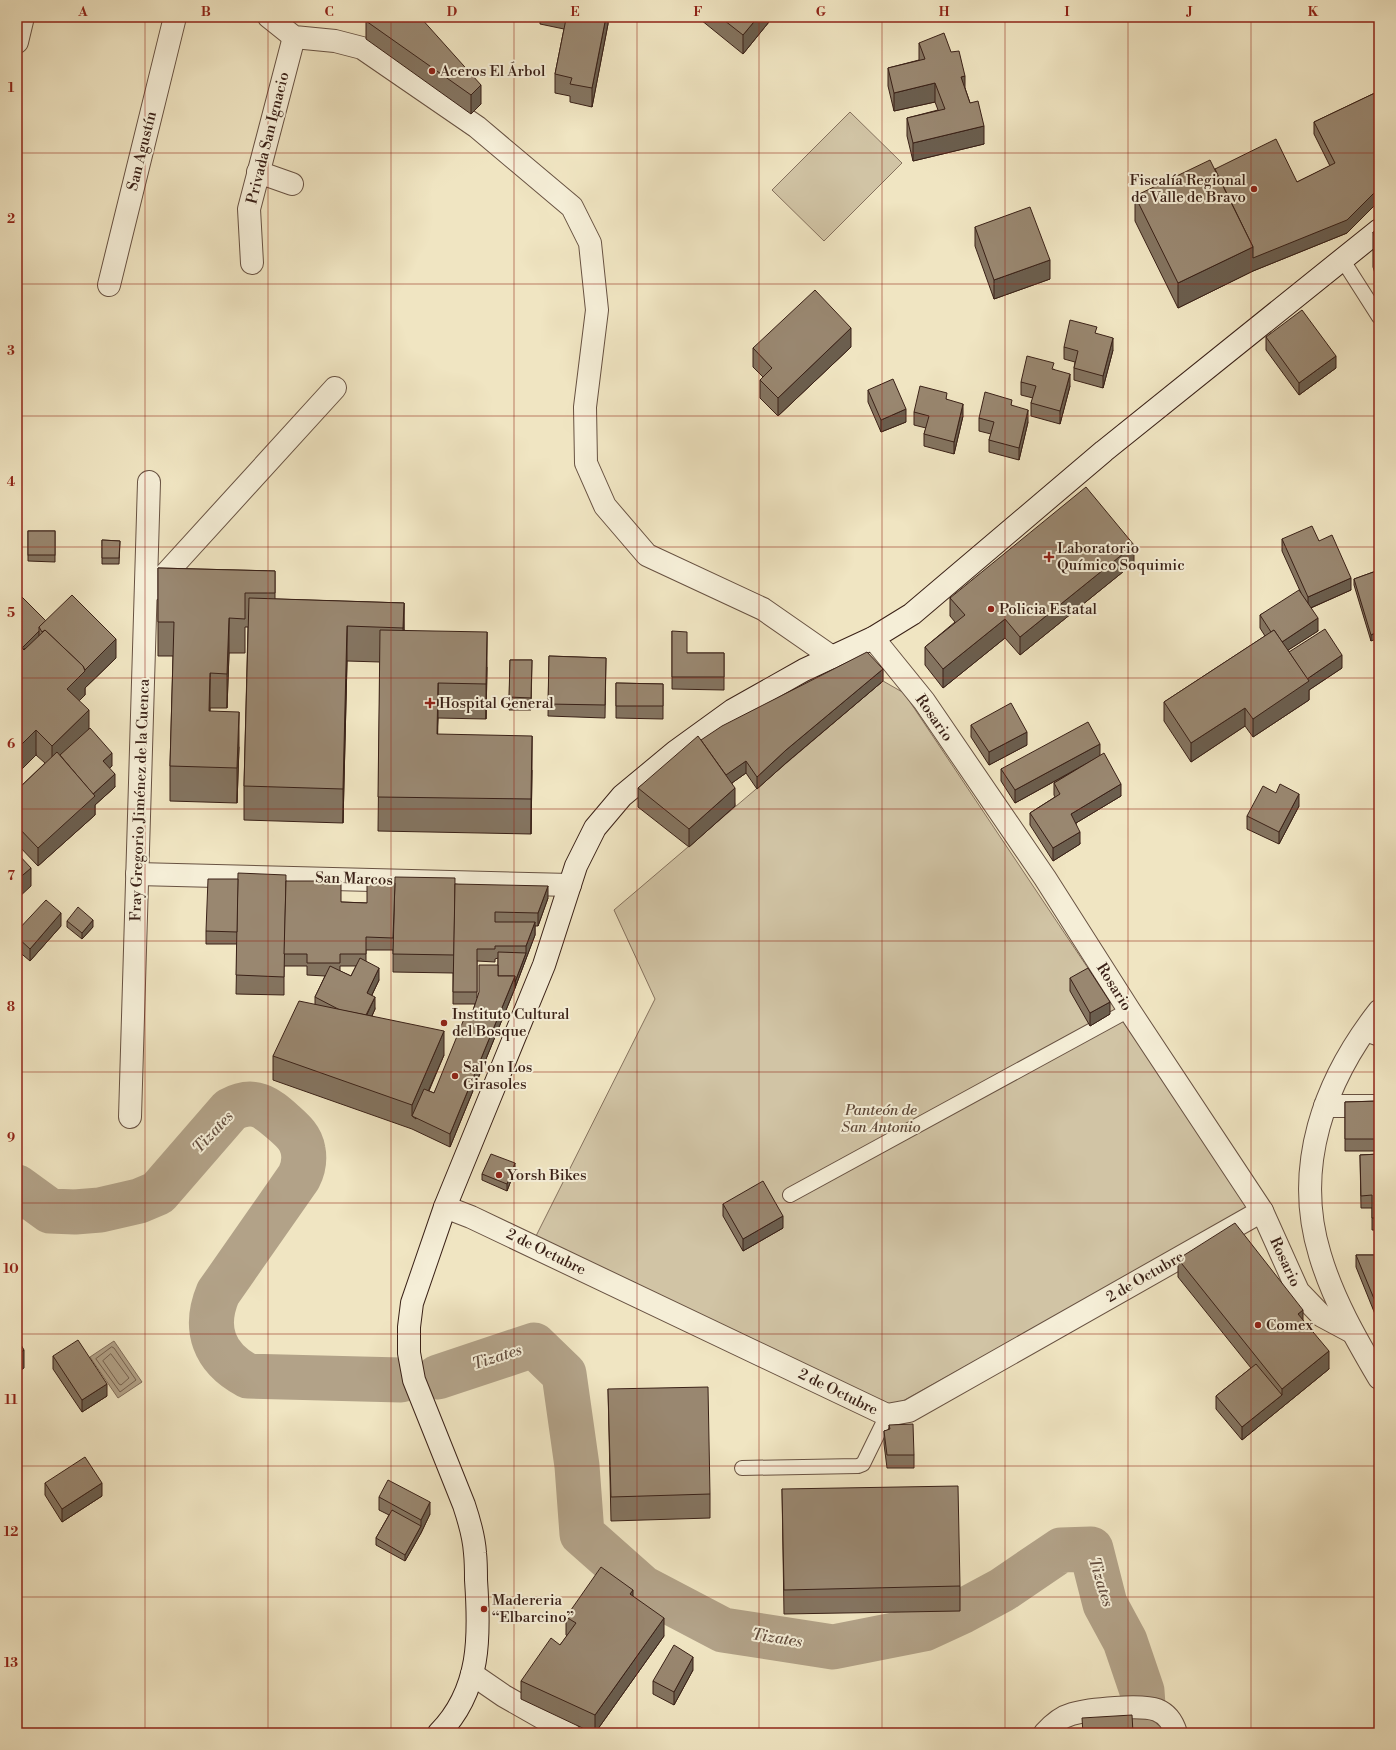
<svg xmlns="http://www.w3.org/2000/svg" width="1396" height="1750" font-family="'Libre Bodoni',serif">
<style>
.green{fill:#d1c4a5;stroke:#86725e}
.water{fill:#b2a288;stroke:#826e5b}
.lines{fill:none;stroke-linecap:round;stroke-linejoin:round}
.shore{stroke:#766250;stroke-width:1}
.river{stroke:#b2a288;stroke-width:45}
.service-casing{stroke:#685242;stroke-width:16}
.minor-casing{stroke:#685242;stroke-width:24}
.secondary-casing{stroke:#3a2117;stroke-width:24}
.service{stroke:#f5eed7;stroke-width:14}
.minor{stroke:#f5eed7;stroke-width:22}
.secondary{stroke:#f5eed7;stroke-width:22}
.wall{fill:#847460;stroke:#3a2117;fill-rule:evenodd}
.shaded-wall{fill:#6b5e4e;stroke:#3a2117}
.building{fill:#998770;stroke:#3a2117}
.grid{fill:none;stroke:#8f2418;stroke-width:1;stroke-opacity:0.55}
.poi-dot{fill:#8f2418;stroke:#f5eed7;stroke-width:1.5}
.labels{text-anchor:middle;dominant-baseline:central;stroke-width:4;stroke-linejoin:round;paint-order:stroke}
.poi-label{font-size:15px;fill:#3a2117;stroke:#f5eed7;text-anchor:start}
.street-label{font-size:15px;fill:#3a2117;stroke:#f5eed7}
.park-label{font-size:15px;font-style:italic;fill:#604a3a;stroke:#f5eed7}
.water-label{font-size:16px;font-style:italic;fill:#644e3f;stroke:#f5eed7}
.neatline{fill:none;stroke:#8f2418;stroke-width:1.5}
.grid-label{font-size:13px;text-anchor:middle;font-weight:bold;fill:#8f2418}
</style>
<rect width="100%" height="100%" fill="#f0e5c2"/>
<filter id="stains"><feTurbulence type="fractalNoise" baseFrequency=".005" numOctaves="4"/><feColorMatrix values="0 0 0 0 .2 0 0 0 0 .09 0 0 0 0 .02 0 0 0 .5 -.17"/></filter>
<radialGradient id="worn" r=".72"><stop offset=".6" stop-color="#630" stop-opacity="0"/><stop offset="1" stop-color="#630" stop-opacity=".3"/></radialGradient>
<g class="green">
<path d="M850,112L902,163L824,241L772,190Z"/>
<path d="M883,681L904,693L1249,1209L892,1407L535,1238L655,999L614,910Z"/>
</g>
<path class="water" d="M114,1341L142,1382L118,1398L90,1357Z"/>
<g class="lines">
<g class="shore">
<path d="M112,1347L114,1348L136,1380L120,1392L96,1359Z"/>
<path d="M111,1354L129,1378L121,1385L119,1384L103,1361Z"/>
</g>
<g class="river">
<path d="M17,1187L50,1211L75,1212L100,1210L139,1201L158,1193L230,1110C254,1097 266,1107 284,1123C293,1131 301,1138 303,1150C305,1160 303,1169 299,1177L218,1293C203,1329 214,1358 248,1376L401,1380"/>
<path d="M438,1377L534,1345L564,1374L577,1466L582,1534L643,1588L723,1630L833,1647L924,1629L963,1611L1002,1590L1061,1550L1091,1549L1105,1604L1125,1641L1142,1691L1145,1733"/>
</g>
<g class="service-casing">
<g id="service">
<path d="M1342,259L1379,317"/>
<path d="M1362,1033L1379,1039"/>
<path d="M790,1195L1129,1010"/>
<path d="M742,1468L858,1466L863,1464L887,1415"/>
</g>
</g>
<g class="minor-casing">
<g id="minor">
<path d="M269,17L294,37L335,41L362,48L477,127L572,207L590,243L597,310L585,407L586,463L605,506L647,555L763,609L832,657"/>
<path d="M17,42L23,17"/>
<path d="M258,172L292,184"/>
<path d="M252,263L249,209L294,37"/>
<path d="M109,285L175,17"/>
<path d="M151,590L335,388"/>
<path d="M873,638L924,701L1045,878L1129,1010L1262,1211L1298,1291L1322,1316L1352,1332"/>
<path d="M137,874L570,885"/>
<path d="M1379,1011C1324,1081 1293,1167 1320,1255C1333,1299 1356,1339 1379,1378"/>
<path d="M1325,1106H1379"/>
<path d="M130,1117L149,482"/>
<path d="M445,1207L471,1217L887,1415L909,1411L1262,1211"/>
<path d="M472,1674L504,1696L569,1733"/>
<path d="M1045,1733C1052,1725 1061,1717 1072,1714C1089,1709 1142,1704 1157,1710C1167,1714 1173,1723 1176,1733"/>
</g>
</g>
<g class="secondary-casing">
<path id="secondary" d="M439,1733C481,1690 480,1636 476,1580C476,1571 476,1562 475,1553C474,1536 469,1520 464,1505L414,1380L409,1353V1327L412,1303L445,1207L544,965L576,866L595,828L622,796L675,752L733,710L804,670L873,638L912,614L1104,451L1379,230"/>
</g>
<use href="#service" class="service"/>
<use href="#minor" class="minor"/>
<use href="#secondary" class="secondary"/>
</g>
<g class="wall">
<path d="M420,17L481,104L471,114L366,39V21Z"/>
<path d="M540,17H608V24L592,107L570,102V96L555,93V74L564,29L540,24Z"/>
<path d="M701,17H773L743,54L701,20Z"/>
<path d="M919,43L965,88L984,144L913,161L907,136V118L938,110L935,102L894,111L888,86V68L919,60Z"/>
<path d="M1377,92L1347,233L1253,271L1178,308L1135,221V196L1215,169L1297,182L1330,166L1314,134V122Z"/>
<path d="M975,227L1050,279L994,299L975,246Z"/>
<path d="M1379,231V286L1373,267V232Z"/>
<path d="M1097,334L1113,350L1103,388L1074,380V368L1075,362L1064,359V347Z"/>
<path d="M1266,337L1336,368L1299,395L1266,350Z"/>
<path d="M851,347L778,416L760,398V380L763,377L753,367V348Z"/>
<path d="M1054,369L1070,386L1060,424L1031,416V403L1033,398L1021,395V382Z"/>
<path d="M868,390L906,422L881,432L868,402Z"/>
<path d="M947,399L963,416L954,454L924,446V434L926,428L914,425V412Z"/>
<path d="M1012,405L1028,422L1019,460L989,452V440L991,434L979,431V418Z"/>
<path d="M28,531H55V562L28,561Z"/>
<path d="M1282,539L1319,541L1351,590L1311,608L1318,631L1288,650L1289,652L1342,668L1309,690V700L1253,737L1245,726L1191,762L1164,721V702L1265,636L1260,628V615L1301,593L1282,551Z"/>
<path d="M102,540L120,541L119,564H102Z"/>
<path d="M1134,563L1020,655L1005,638L943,688L925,665V647L955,622L950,616V598Z"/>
<path d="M158,568L275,571V599L404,603V630L487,667L486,719L438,718L437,734L532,770L531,834L378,831L380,662L347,661L343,823L244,820V786L248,627H245V653H229L227,708H210V711L239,747L237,803L170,801V766L173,656H158Z"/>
<path d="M1379,570L1371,641L1354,585V579Z"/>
<path d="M17,592L46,621L116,658L85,688V695L79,701L89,730L112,766L109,768L115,787L95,805V815L38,866L17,844V790L45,763L36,755Z"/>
<path d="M672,631L687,653H724V690L672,689Z"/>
<path d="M549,656L606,658L605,718L548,716Z"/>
<path d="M510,660H532L531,710H509Z"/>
<path d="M883,681L786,763L757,789L746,773L732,783L735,806L689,847L638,807V788L701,741Z"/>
<path d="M616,683L663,684V719L616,718Z"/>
<path d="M971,725L1027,745L989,765L971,737Z"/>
<path d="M1100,755L1121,796L1076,823L1080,844L1053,861L1030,825V813L1055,797L1054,795V783L1077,769L1015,803L1001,781V769Z"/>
<path d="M1276,793L1299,806L1279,844L1247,829V816Z"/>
<path d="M286,881L341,902L367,903L455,884L548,898L538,926H535V935L515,988L450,1147L412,1129L273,1080V1056L315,1004V997L325,976L307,975V966H284V995L236,994L237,944H206V931ZM366,950H393V972L453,973V1004H475L471,1017L434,1093L429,1091L444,1055L372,1016L375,1009L372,995L379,980L366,961ZM498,958V965L477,998V961L495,962V959ZM340,966H356L351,976L340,971Z"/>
<path d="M67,921L93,927L82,939L67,927Z"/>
<path d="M61,926L30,961L17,950V931Z"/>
<path d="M1070,978L1110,1014L1090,1026L1070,991Z"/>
<path d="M1379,1101V1151H1345V1102Z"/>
<path d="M1379,1154V1230H1372V1208H1361L1360,1155Z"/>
<path d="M515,1170L507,1191L482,1180V1174Z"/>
<path d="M723,1204L783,1228L743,1251L723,1216Z"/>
<path d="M1356,1255H1379V1319H1377L1356,1267Z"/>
<path d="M1178,1259L1303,1320L1329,1369L1242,1440L1216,1409V1396L1251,1368L1178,1277Z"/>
<path d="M53,1356L107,1396L82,1412L53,1369Z"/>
<path d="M608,1389L710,1494V1518L611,1521Z"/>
<path d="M889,1425L914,1455V1468H887L884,1444V1431L889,1430Z"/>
<path d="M45,1483L102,1496L62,1522L45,1495Z"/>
<path d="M782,1489L960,1586V1611L784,1614Z"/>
<path d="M379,1497L430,1514L421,1533L405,1561L376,1545V1538L389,1515L379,1510Z"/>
<path d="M633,1596L664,1636L595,1733H593L521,1699V1681L560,1645L567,1636L566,1635V1617Z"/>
<path d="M693,1670L674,1705L653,1694V1681Z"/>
</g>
<g class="shaded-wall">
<path d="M606,17H608V24L592,107V88Z"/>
<path d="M758,17H773L743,54V35Z"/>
<path d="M965,76V94L961,77Z"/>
<path d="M935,83V102L894,111V93Z"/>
<path d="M481,85V104L471,114V95Z"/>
<path d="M984,126V144L913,161V143Z"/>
<path d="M1379,188V201L1347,233L1253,271L1178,308V283L1253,247Z"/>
<path d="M1050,260V279L994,299V280Z"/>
<path d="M851,328V347L778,416V398Z"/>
<path d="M1113,338V350L1103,388V376Z"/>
<path d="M1336,356V368L1299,395V383Z"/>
<path d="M1070,374V386L1060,424V411Z"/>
<path d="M963,404V416L954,454V442Z"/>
<path d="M906,409V422L881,432V420Z"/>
<path d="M1028,410V422L1019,460V448Z"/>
<path d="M1134,545V563L1020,655V637Z"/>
<path d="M1351,578V590L1308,609V597Z"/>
<path d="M404,603V638L403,662V628Z"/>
<path d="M229,618V653L227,708V674Z"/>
<path d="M1318,618V631L1279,656V644Z"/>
<path d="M1005,619V638L943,688V669Z"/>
<path d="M347,626V661L343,823V789Z"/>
<path d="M39,631V643L19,651Z"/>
<path d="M1379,631V638L1371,641V635Z"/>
<path d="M487,632V667L486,719V684Z"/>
<path d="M116,639V658L85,688V695L67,713V689L83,672Z"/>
<path d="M1342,655V668L1309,690V700L1253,737V719L1304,681Z"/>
<path d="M883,669V681L786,763L757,789V777L786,750Z"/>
<path d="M210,673V708L209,746V711Z"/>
<path d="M438,683V718L437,769V734Z"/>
<path d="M1245,708V726L1191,762V743Z"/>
<path d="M89,710V735L52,770V746Z"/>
<path d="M239,712V747L237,803V768Z"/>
<path d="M36,730V755L17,774V749Z"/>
<path d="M1027,732V745L989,765V752Z"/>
<path d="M532,736V770L531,834V799Z"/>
<path d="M1100,744V756L1015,803V790Z"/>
<path d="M112,753V766L103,774V761Z"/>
<path d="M746,761V773L722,790V777Z"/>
<path d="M115,774V787L95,805V815L38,866V848L91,796Z"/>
<path d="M1121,784V796L1071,826V814Z"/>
<path d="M735,788V806L689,847V829Z"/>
<path d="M1299,794V806L1279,844V832Z"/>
<path d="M1080,832V844L1053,861V848Z"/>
<path d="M31,868V886L17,899V880Z"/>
<path d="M548,886V898L538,926V913Z"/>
<path d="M61,913V926L30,961V949Z"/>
<path d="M93,920V927L82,939V933Z"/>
<path d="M535,922V935L515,988V982L526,953V946Z"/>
<path d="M379,968V980L367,1005V993Z"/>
<path d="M515,976V988L450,1147V1134Z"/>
<path d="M375,997V1009L364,1033V1021Z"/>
<path d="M1110,1002V1014L1090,1026V1013Z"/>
<path d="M444,1031V1055L416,1119L412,1116V1105Z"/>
<path d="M515,1163V1170L507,1191V1184Z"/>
<path d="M783,1216V1228L743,1251V1239Z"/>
<path d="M1303,1310V1328L1298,1314Z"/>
<path d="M24,1350V1368L17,1373V1355Z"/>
<path d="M1329,1351V1369L1242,1440V1427L1282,1395V1389Z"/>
<path d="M107,1384V1396L82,1412V1400Z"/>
<path d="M102,1483V1496L62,1522V1509Z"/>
<path d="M430,1502V1514L421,1533L405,1561V1555L421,1526V1520Z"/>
<path d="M633,1590V1608L630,1594Z"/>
<path d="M664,1618V1636L595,1733V1715Z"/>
<path d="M693,1657V1670L674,1705V1692Z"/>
</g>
<g class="building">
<path d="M369,17H420L481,85L471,95L366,21Z"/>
<path d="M564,17H606L592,88L570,84L572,78L555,74L566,19L564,18Z"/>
<path d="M720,17H758L743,35Z"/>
<path d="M944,33L951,52L959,51L965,76L961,77L970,103L978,101L984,126L913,143L907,118L945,109L935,83L894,93L888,68L925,59L919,43Z"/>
<path d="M1377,92L1379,96V188L1347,220L1253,258V247L1215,169L1276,139L1297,182L1335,163L1314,122Z"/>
<path d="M1210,160L1253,247L1178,283L1135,196Z"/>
<path d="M1030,207L1050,260L994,280L975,227Z"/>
<path d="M1379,231V252L1373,232Z"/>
<path d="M815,290L851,328L778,398L760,380L772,368L753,348Z"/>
<path d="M1302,310L1336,356L1299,383L1266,337Z"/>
<path d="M1070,320L1097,327L1095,333L1113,338L1103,376L1074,368L1078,351L1064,347Z"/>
<path d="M1027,356L1054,363L1052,369L1070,374L1060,411L1031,403L1036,386L1021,382Z"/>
<path d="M893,379L906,409L881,420L868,390Z"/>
<path d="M920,386L947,393L946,399L963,404L954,442L924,434L929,416L914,412Z"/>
<path d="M985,392L1012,400L1011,405L1028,410L1019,448L989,440L994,422L979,418Z"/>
<path d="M1086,487L1134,545L1020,637L1005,619L943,669L925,647L965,615L950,598Z"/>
<path d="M1312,526L1319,541L1332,535L1351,578L1308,597L1282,539Z"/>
<rect x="28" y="531" width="27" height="24"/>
<path d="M102,540L120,541L119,558H102Z"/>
<path d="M158,568L275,571V593H245V619L229,618L227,674L210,673L209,711L239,712L237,768L170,766L174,622H158Z"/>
<path d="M1379,570V631L1371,635L1354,579Z"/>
<path d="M1299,590L1318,618L1282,642L1274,630L1271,632L1260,615Z"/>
<path d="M17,592L46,621L39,627V631L22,648L17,643Z"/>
<path d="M72,595L116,639L85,670L83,666L45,630L42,632L39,627Z"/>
<path d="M249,598L404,603L403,628L347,626L343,789L244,786Z"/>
<path d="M1325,629L1342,655L1307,679L1289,652Z"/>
<path d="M45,630L83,666L85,671L67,689L89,710L52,746L36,730L17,749V643L24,650Z"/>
<path d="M380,630L487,632L486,684L438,683L437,734L532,736L531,799L378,797Z"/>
<path d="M1274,630L1309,681L1253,719L1245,708L1191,743L1164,702Z"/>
<path d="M672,631L687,632V653H724V677H672Z"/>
<path d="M867,652L883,669L786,750L757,777L746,761L726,775L701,740L722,726Z"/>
<path d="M549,656L606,658L605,705L548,704Z"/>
<path d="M510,660H532L531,698L509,697Z"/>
<path d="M616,683L663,684V706H616Z"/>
<path d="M1011,703L1027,732L989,752L971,725Z"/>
<path d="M1088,722L1100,744L1015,790L1001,769Z"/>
<path d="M90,728L112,753L103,761L115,774L93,794L60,755Z"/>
<path d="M698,736L735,788L689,829L638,788Z"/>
<path d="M57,752L95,796L38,848L17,826V790Z"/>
<path d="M1104,753L1121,784L1071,814L1080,832L1053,848L1030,813L1060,794L1054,783Z"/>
<path d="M1280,784L1299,794L1279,832L1247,816L1263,786L1276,793Z"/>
<path d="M17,853L31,868L17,880Z"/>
<path d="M238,873L286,875L284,977L236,975Z"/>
<path d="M395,877L455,878L454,955L393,954Z"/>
<path d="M208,879H238L237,932L206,931Z"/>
<path d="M286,881H341V902L367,903V883H395L393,938L366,937V954H340V963H307V954H284Z"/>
<path d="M455,884L548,886L538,913L495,912V922H535L526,946H495V949H477V992H453Z"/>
<path d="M46,900L61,913L30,949L17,937V931Z"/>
<path d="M78,907L93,920L82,933L67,921Z"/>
<path d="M498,952L526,953L515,982V976H498Z"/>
<path d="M360,958L379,968L367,993L375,997L366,1015L340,1010L315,997L330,966L351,976Z"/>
<path d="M479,965H498V976H515L450,1134L412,1116L424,1089L434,1093L466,1014L471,1017L479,992Z"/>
<path d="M1088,968L1110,1002L1090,1013L1070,978Z"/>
<path d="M299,1001L444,1031L412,1105L273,1056Z"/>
<path d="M1379,1101V1139H1345V1102Z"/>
<path d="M491,1154L515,1163L507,1184L482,1174Z"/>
<path d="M1379,1154V1218H1372V1195L1361,1196L1360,1155Z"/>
<path d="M763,1181L783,1216L743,1239L723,1204Z"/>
<path d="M1235,1223L1303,1310L1298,1314L1329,1351L1282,1389L1178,1259Z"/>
<path d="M1356,1255H1379V1306H1377Z"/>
<path d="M17,1338L24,1350L17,1355Z"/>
<path d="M78,1340L107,1384L82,1400L53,1356Z"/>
<path d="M1256,1364L1282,1395L1242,1427L1216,1396Z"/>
<path d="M708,1387L710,1494L611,1497L608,1389Z"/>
<path d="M913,1424L914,1455H887L884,1431L890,1429L889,1425Z"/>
<path d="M85,1457L102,1483L62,1509L45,1483Z"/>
<path d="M388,1480L430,1502L421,1520L379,1497Z"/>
<path d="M958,1486L960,1586L784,1590L782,1489Z"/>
<path d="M392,1510L421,1526L405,1555L376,1538Z"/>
<path d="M601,1567L633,1590L630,1594L664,1618L595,1715L521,1681L551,1638L560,1645L576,1623L566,1617Z"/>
<path d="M674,1645L693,1657L674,1692L653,1681Z"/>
<path d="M1132,1715L1133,1733H1083L1082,1718Z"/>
</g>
<path class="grid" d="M145,17V1733M268,17V1733M391,17V1733M514,17V1733M637,17V1733M759,17V1733M882,17V1733M1005,17V1733M1128,17V1733M1251,17V1733M17,153H1379M17,284H1379M17,416H1379M17,547H1379M17,678H1379M17,809H1379M17,941H1379M17,1072H1379M17,1203H1379M17,1334H1379M17,1466H1379M17,1597H1379"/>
<g class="poi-dot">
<circle cx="432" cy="71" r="4"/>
<circle cx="1254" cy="189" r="4"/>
<path d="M1047 551h4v4h4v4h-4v4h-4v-4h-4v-4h4z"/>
<circle cx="991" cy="609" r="4"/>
<path d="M428 697h4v4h4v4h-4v4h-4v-4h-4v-4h4z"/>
<circle cx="444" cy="1023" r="4"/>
<circle cx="455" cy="1076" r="4"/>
<circle cx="499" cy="1175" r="4"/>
<circle cx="1258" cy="1325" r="4"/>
<circle cx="484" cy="1609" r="4"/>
</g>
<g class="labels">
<g class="poi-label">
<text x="440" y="71">Aceros El Árbol</text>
<text x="1246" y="180" text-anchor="end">Fiscalía Regional<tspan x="1246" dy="17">de Valle de Bravo</tspan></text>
<text x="1057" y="548">Laboratorio<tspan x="1057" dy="17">Químico Soquimic</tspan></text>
<text x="999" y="609">Policia Estatal</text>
<text x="439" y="703">Hospital General</text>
<text x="452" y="1014">Instituto Cultural<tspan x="452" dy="17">del Bosque</tspan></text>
<text x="463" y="1067">Sal'on Los<tspan x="463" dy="17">Girasoles</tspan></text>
<text x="507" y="1175">Yorsh Bikes</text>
<text x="1266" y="1325">Comex</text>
<text x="492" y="1600">Madereria<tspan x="492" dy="17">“Elbarcino”</tspan></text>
</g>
<g class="street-label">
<text transform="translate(268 138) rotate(-76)">Privada San Ignacio</text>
<text transform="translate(142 151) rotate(-76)">San Agustín</text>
<text transform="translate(934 718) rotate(55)">Rosario</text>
<text transform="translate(140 800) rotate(-88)">Fray Gregorio Jiménez de la Cuenca</text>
<text transform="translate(354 879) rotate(2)">San Marcos</text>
<text transform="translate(1114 987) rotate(58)">Rosario</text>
<text transform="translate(546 1252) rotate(26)">2 de Octubre</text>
<text transform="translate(1285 1262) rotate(65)">Rosario</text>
<text transform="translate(1145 1277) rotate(-30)">2 de Octubre</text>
<text transform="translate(838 1392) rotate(26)">2 de Octubre</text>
</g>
<g class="park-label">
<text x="881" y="1110">Panteón de<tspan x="881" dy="17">San Antonio</tspan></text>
</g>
<g class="water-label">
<text transform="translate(213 1132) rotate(-47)">Tizates</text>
<text transform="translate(497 1357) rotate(-18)">Tizates</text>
<text transform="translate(1101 1582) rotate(73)">Tizates</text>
<text transform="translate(777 1638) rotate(9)">Tizates</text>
</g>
</g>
<rect width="1396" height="1750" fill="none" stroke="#f0e5c2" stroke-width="44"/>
<rect x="22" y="22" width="1352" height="1706" class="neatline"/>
<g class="grid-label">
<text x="83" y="16">A</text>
<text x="206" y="16">B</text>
<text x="329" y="16">C</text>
<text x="452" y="16">D</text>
<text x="575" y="16">E</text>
<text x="698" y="16">F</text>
<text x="821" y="16">G</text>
<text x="944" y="16">H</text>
<text x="1067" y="16">I</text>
<text x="1190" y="16">J</text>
<text x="1313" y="16">K</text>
<text x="11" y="92">1</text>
<text x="11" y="223">2</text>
<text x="11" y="355">3</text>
<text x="11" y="486">4</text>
<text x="11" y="617">5</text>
<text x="11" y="748">6</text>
<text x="11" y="880">7</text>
<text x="11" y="1011">8</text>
<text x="11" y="1142">9</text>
<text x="11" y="1273">10</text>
<text x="11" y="1404">11</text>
<text x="11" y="1536">12</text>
<text x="11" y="1667">13</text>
</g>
<rect width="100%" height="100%" filter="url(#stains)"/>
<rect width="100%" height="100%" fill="url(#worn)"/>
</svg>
